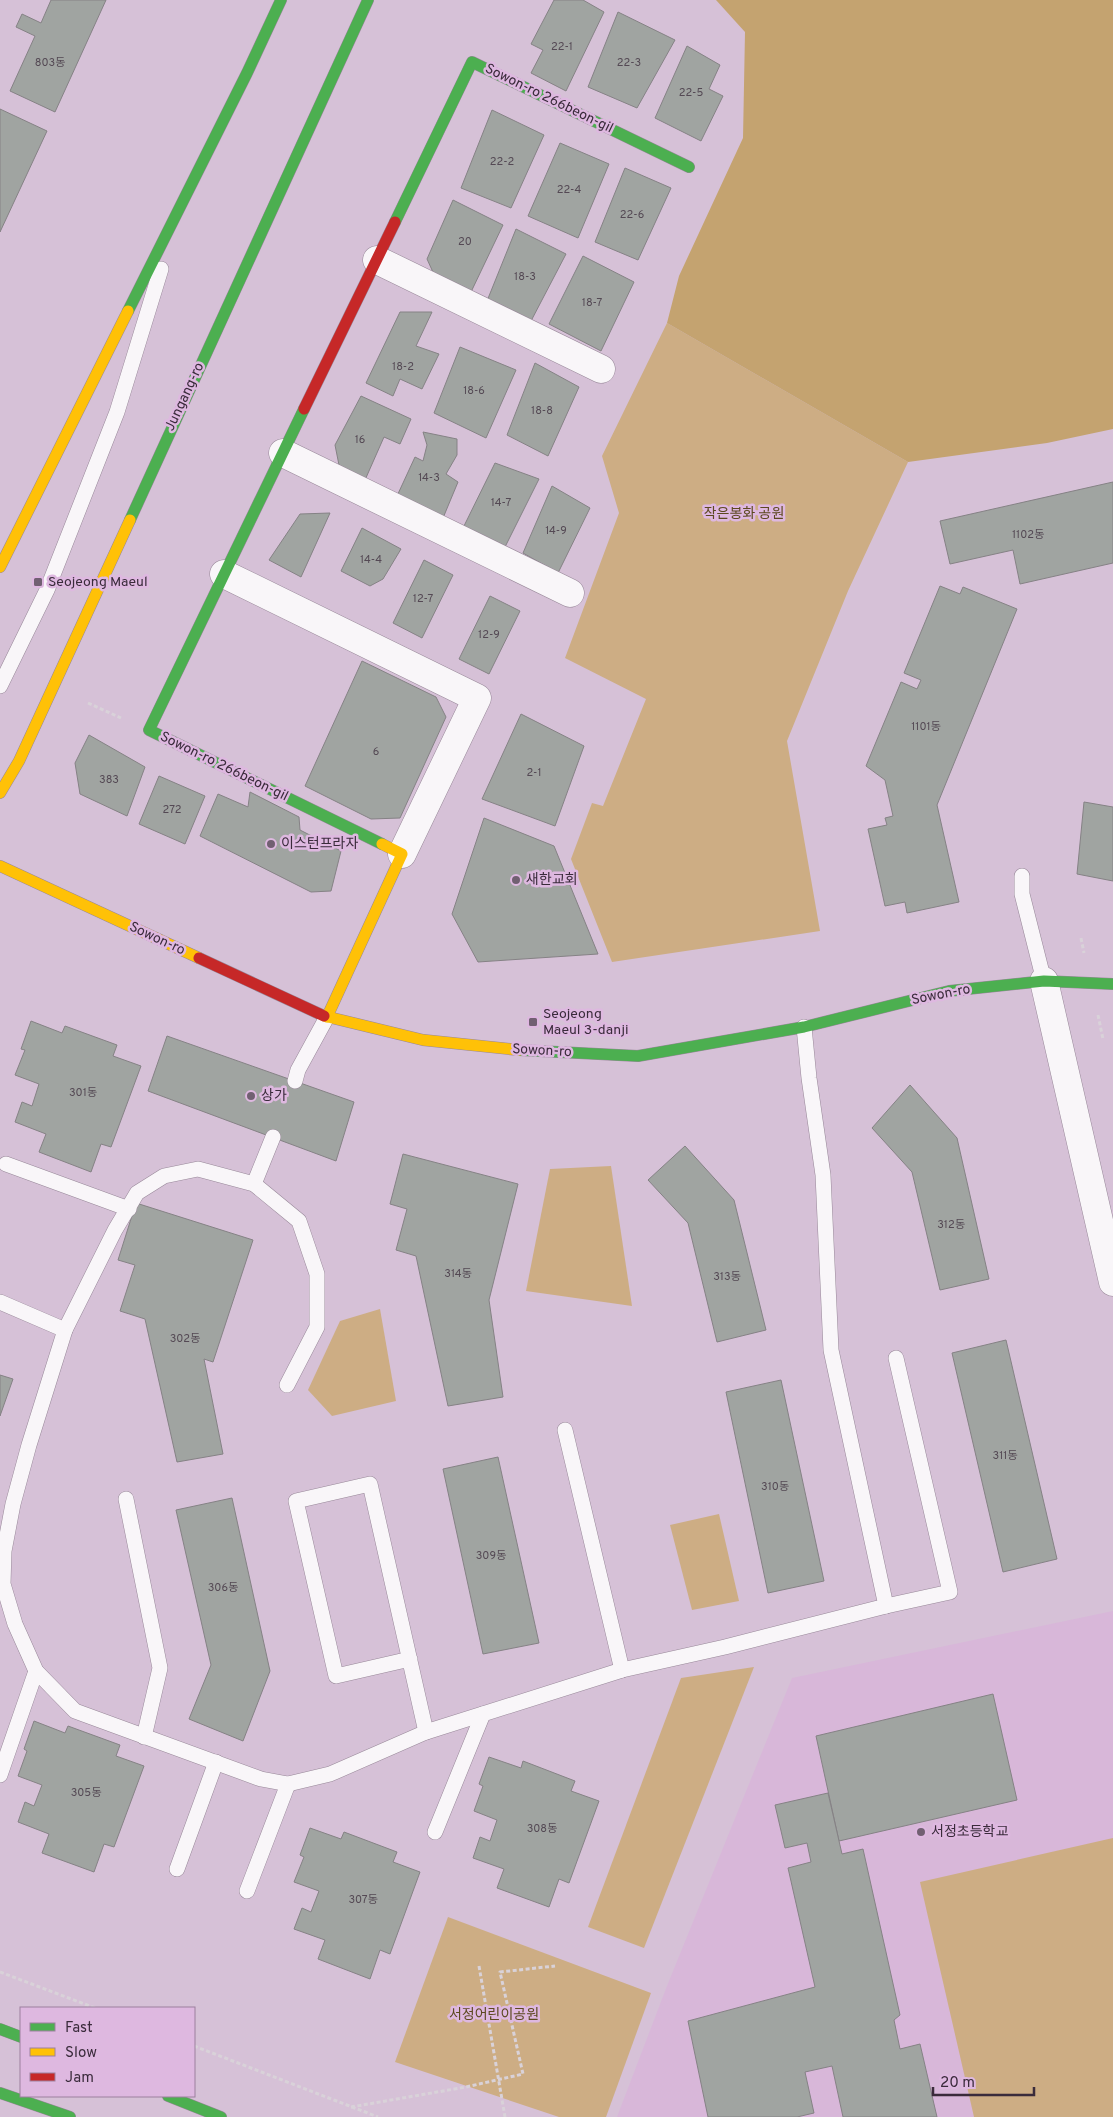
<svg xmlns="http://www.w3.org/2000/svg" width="1113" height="2117" font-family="Overpass,'Noto Sans KR',sans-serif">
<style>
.built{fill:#d8b7d9}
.green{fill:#cdad84}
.forest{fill:#c4a370}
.building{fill:#a0a4a1;stroke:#858285}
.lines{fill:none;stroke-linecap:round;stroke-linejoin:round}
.lane-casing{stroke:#988899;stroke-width:16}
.street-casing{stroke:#988899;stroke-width:29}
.fast-casing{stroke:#988899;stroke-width:12}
.slow-casing{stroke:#988899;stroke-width:12}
.jam-casing{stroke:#988899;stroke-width:12}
.path{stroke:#d9d2d9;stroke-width:3;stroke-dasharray:4 2.5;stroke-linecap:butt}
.lane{stroke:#f9f6f9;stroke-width:15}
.street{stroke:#f9f6f9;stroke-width:28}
.fast{stroke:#4caf50;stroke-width:11}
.slow{stroke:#ffc107;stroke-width:11}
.jam{stroke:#c62828;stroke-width:11}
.poi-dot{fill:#716072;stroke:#deb8e0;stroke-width:2}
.labels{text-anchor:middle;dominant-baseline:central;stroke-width:5;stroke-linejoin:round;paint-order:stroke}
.number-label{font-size:11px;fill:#544954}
.street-label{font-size:14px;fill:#3a2b3b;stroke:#deb8e0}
.park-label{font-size:14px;fill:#5c4920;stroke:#deb8e0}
.poi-label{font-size:14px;fill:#3a2b3b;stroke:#deb8e0;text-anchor:start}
</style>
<rect width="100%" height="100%" fill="#d6c1d7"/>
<path class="built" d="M1113,1611V2117H617L667,1986L792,1678Z"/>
<g class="green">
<path d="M667,323L908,462L848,591L787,741L820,931L612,962L571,859L592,803L603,806L646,699L565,658L619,513L602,456Z"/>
<path d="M611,1166L632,1306L526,1291L550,1169Z"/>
<path d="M380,1309L396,1401L332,1416L308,1390L340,1321Z"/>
<path d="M719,1514L739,1601L692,1610L670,1525Z"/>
<path d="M754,1667L644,1948L588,1927L681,1678Z"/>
<path d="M1113,1838V2117H974L920,1882Z"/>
<path d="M448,1917L651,1993L606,2117H559L395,2062Z"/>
</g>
<path class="forest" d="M716,0H1113V429L1047,443L908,462L667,323L679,276L743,138L745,32Z"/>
<g class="building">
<path d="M51,0H106L55,112L10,91L35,36L16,27L22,14L41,23Z"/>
<path d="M554,0H583L604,12L566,91L531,73L543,50L531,44Z"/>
<path d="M618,12L675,40L637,108L588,87Z"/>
<path d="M687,46L720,65L709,89L723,96L701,141L655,118Z"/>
<path d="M0,109L47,131L0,232Z"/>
<path d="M492,110L544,135L511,208L461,188Z"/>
<path d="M560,143L609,164L578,238L528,216Z"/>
<path d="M625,168L671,188L638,260L595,242Z"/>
<path d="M453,200L503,225L471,292L437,281L427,259Z"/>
<path d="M516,229L566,254L531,321L487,301Z"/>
<path d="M583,256L634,282L601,351L549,324Z"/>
<path d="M400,312H432L416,346L439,354L422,389L400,379L393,396L366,383Z"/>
<path d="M460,347L516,370L486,438L434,413Z"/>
<path d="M535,363L579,387L548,456L507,435Z"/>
<path d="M361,396L411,419L400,444L384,437L365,480L339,465L335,445Z"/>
<path d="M423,432L457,439V455L446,474L458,482L443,518L397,496L415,457L423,461L427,445Z"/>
<path d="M495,463L539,479L505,547L463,528Z"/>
<path d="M1113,482V563L1020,584L1013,550L950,564L940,521Z"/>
<path d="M552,486L590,508L558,573L523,553Z"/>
<path d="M330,513L301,577L269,560L300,514Z"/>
<path d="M362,528L401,549L383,579L370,586L341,571Z"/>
<path d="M424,560L453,575L422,638L393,623Z"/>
<path d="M940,586L960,594L963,587L1017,609L937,805L959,902L907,913L905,902L885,906L868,829L887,825L885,818L893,816L885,780L866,766L901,682L917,689L921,680L904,673Z"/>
<path d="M490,596L520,611L489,674L459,659Z"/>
<path d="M362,661L436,697L446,717L400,818L371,819L305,786Z"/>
<path d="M521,714L584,746L555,826L482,799Z"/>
<path d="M89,735L145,767L127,816L80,794L75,763Z"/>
<path d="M159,776L205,796L185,844L139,824Z"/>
<path d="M250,792L299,817L300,830L341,851L331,891L311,892L200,836L218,794L248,807Z"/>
<path d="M1084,802L1113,807V881L1077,874Z"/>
<path d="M484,818L554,846L598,954L478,962L452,914Z"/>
<path d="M31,1021L62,1033L65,1026L117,1045L113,1056L141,1066L111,1147L101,1144L91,1172L39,1152L46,1134L15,1122L22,1102L32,1106L39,1084L15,1075L25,1050L21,1049Z"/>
<path d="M167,1036L354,1102L336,1161L148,1091Z"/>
<path d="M910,1085L957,1138L989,1279L940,1290L912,1172L872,1128Z"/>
<path d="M685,1146L734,1200L766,1330L717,1342L688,1223L648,1180Z"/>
<path d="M403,1154L518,1184L489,1300L503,1397L448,1406L416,1256L396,1250L407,1209L390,1204Z"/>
<path d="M136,1203L253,1240L213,1362L204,1359L223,1454L177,1462L145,1319L120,1311L135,1265L118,1260Z"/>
<path d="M1006,1340L1057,1559L1003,1572L952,1353Z"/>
<path d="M0,1375L13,1379L0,1416Z"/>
<path d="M781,1380L824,1581L768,1593L726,1392Z"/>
<path d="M498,1457L539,1643L483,1654L443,1469Z"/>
<path d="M232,1498L270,1671L243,1741L189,1719L211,1665L176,1510Z"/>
<path d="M993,1694L1017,1800L839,1841L816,1736Z"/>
<path d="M34,1721L65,1733L68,1726L120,1745L116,1756L144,1766L114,1847L104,1844L94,1872L42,1853L49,1834L18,1822L25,1802L34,1806L42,1785L18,1776L27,1751L24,1749Z"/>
<path d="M489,1757L521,1768L523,1761L575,1781L571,1791L599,1801L569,1883L559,1879L549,1907L497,1888L504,1869L473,1858L480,1837L490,1841L497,1820L474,1811L483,1786L479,1784Z"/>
<path d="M828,1793L842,1854L863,1849L900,2015L894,2020L900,2049L920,2044L937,2117H843L832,2066L805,2072L814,2113L797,2117H708L688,2021L815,1987L788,1868L811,1862L807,1843L785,1848L775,1805Z"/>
<path d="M310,1828L341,1839L344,1832L397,1852L393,1862L420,1872L390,1954L380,1950L370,1979L318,1959L325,1940L294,1929L302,1908L311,1912L319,1891L294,1882L304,1857L300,1855Z"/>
</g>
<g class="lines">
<g class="lane-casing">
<g id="lane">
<path d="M0,686L47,590L117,412L161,269"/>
<path d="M1022,876V894L1044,981"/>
<path d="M295,1081L298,1070L327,1017"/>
<path d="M6,1164L129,1209"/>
<path d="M254,1184L273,1137"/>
<path d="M0,1302L65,1330"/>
<path d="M287,1385L317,1327V1274L299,1221L254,1184L198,1169L164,1176L137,1193L115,1230L65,1330L29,1445L13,1504L4,1551L3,1584L15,1624L36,1671L75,1711L261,1779L288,1784L330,1774L426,1732L622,1670L725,1647L886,1606L831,1350L823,1175L809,1078L804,1027"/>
<path d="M565,1430L622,1670"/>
<path d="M126,1499L160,1668L144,1737"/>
<path d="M886,1606L950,1592L896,1358"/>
<path d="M410,1659L336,1676L296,1501L370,1484L426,1732"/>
<path d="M0,1775L36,1671"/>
<path d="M435,1832L483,1714"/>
<path d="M177,1869L216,1762"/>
<path d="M247,1891L288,1784"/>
</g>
</g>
<g class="street-casing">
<g id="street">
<path d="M377,260L601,369"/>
<path d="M283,453L570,593"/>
<path d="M224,574L477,698L402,854"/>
<path d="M1044,981L1113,1282"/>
</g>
</g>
<g class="fast-casing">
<g id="fast">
<path d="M395,222L472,62L689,167"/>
<path d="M128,311L247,73L281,0"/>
<path d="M304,409L149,730L382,844"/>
<path d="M130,520L368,0"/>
<path d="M519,1050L638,1056L804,1027L949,991L1044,981L1113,984"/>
<path d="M0,2029L21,2037"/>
<path d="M0,2093L70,2117"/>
<path d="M168,2096L221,2117"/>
</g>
</g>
<g class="slow-casing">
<g id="slow">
<path d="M0,567L128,311"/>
<path d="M0,793L19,761L130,520"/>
<path d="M0,866L199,958"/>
<path d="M324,1016L423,1040L519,1050"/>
<path d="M327,1017L402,854L382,844"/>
</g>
</g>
<g class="jam-casing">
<g id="jam">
<path d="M304,409L395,222"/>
<path d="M199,958L324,1016"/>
</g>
</g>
<g class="path">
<path d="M88,703L121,718"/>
<path d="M1081,938L1084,953"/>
<path d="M1098,1015L1103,1039"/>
<path d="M479,1966L505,2117"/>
<path d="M0,1972L95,2008"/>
<path d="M194,2046L378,2117"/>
<path d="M351,2107L466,2087L523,2074L500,1972L555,1966"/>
</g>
<use href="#lane" class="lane"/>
<use href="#street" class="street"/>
<use href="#fast" class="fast"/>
<use href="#slow" class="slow"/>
<use href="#jam" class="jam"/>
</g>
<g class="poi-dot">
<rect x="33" y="577" width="10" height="10" rx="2.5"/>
<circle cx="271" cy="844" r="5"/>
<circle cx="516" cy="880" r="5"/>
<rect x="528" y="1017" width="10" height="10" rx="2.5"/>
<circle cx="251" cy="1096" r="5"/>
<circle cx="921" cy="1832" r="5"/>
</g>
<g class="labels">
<g class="number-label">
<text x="562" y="47">22-1</text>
<text x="50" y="63">803동</text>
<text x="629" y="63">22-3</text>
<text x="691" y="93">22-5</text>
<text x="502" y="162">22-2</text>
<text x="569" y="190">22-4</text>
<text x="632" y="215">22-6</text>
<text x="465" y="242">20</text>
<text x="525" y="277">18-3</text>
<text x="592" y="303">18-7</text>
<text x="403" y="367">18-2</text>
<text x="474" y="391">18-6</text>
<text x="542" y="411">18-8</text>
<text x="360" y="440">16</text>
<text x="429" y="478">14-3</text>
<text x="501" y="503">14-7</text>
<text x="556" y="531">14-9</text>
<text x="1028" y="535">1102동</text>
<text x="371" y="560">14-4</text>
<text x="423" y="599">12-7</text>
<text x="489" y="635">12-9</text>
<text x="926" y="727">1101동</text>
<text x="376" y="752">6</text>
<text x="534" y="773">2-1</text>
<text x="109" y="780">383</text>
<text x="172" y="810">272</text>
<text x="83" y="1093">301동</text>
<text x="951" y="1225">312동</text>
<text x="458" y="1274">314동</text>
<text x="727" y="1277">313동</text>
<text x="185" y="1339">302동</text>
<text x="1005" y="1456">311동</text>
<text x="775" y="1487">310동</text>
<text x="491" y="1556">309동</text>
<text x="223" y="1588">306동</text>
<text x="86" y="1793">305동</text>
<text x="542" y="1829">308동</text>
<text x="363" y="1900">307동</text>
</g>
<g class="street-label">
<text transform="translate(549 99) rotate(26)">Sowon-ro 266beon-gil</text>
<text transform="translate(185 397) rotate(-65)">Jungang-ro</text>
<text transform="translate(224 767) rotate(26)">Sowon-ro 266beon-gil</text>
<text transform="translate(157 939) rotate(25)">Sowon-ro</text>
<text transform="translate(941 995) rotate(-11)">Sowon-ro</text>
<text transform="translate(542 1051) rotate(3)">Sowon-ro</text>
</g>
<g class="park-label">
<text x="744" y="514">작은봉화 공원</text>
<text x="494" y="2015">서정어린이공원</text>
</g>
<g class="poi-label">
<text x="48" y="582">Seojeong Maeul</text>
<text x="281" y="844">이스턴프라자</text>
<text x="526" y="880">새한교회</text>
<text x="543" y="1014">Seojeong<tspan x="543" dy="16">Maeul 3-danji</tspan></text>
<text x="261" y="1096">상가</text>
<text x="931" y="1832">서정초등학교</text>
</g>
</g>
<rect x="20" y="2007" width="175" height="90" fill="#deb8e0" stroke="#9c809e"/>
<rect x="30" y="2023" width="25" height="8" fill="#4caf50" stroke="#9c809e"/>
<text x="65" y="2032" font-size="15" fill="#3a2b3b">Fast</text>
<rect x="30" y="2048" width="25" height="8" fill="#ffc107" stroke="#9c809e"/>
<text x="65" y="2057" font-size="15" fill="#3a2b3b">Slow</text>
<rect x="30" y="2073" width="25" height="8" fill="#c62828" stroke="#9c809e"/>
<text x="65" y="2082" font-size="15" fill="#3a2b3b">Jam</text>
<path d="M933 2087v8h101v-8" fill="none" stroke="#3a2b3b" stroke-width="2.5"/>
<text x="940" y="2087" font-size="15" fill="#3a2b3b" stroke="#deb8e0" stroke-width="4" paint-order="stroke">20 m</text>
</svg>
